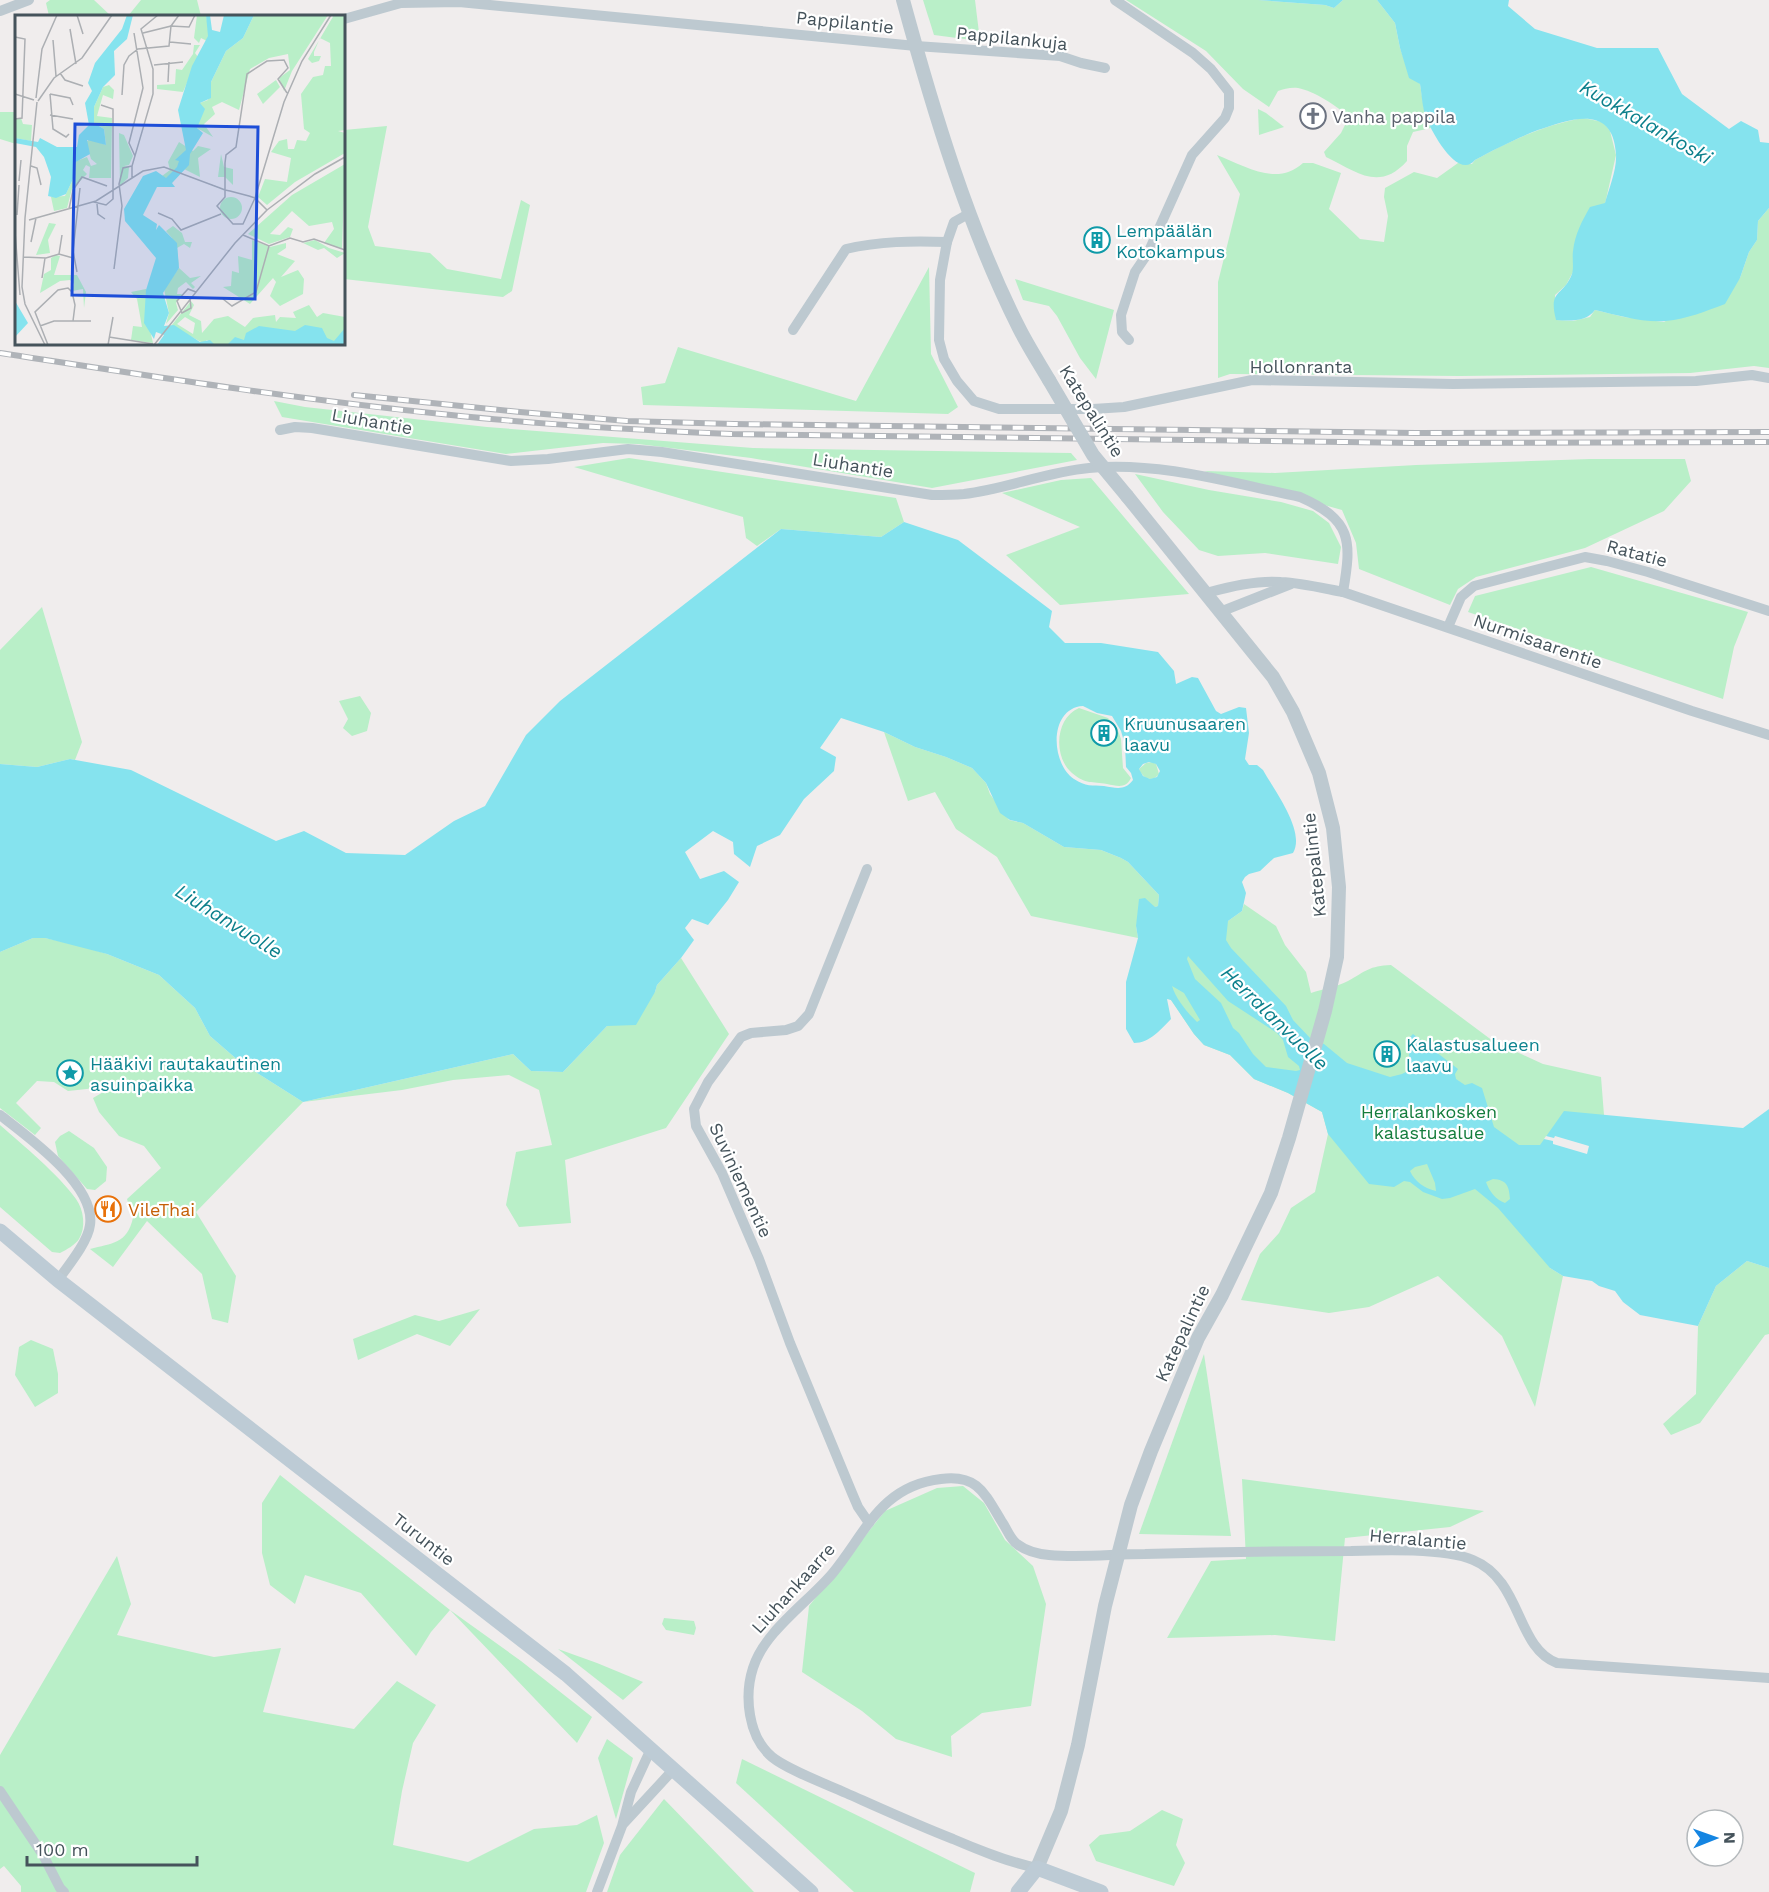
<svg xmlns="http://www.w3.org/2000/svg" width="1769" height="1892" font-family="'Work Sans',sans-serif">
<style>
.green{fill:#b9efc8}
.water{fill:#85e3ee;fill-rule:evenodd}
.pier{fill:#f0eded}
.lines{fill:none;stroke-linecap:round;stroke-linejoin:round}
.minor{stroke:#bdc9d0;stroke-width:10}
.tertiary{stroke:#bdc9d0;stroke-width:14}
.secondary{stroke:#bdcbd5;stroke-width:15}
.rail-casing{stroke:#afb3b8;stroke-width:6}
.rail{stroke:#fff;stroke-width:4;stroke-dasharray:11;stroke-linecap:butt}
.tertiary-bridge{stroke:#bdc9d0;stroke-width:14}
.labels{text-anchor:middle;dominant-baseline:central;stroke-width:4.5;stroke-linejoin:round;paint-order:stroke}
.street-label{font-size:18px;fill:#45535b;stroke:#fff}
.worship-label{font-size:18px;fill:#5b616d;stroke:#fff;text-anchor:start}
.culture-label{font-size:18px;fill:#0d838f;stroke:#fff;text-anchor:start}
.park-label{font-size:18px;fill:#147d3d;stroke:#fff}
.food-label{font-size:18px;fill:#c56008;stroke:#fff;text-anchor:start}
.water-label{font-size:20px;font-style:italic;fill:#0b7f8b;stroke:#fff}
.inset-road{fill:none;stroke:#acafb3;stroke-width:1.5}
.view{fill:#1d4ed8;fill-opacity:0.15;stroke:#1d4ed8;stroke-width:3}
.inset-edge{fill:none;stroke:#45535b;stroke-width:3}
</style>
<rect width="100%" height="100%" fill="#f0eded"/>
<g class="green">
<path d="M50,0H94L111,16H49L46,3Z"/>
<path d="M141,0H197L201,16H128Z"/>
<path d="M923,0H975L980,41L934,35Z"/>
<path d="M1126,0H1258L1325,5L1334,8L1343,0H1377L1395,23L1400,48L1405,62L1420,84L1425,115L1431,128L1413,132L1407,146V161C1379,192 1357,172 1326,157L1324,152L1341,133L1349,117C1337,106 1314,91 1298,88C1291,87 1284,89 1278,91L1269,107L1243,89L1206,51Z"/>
<path d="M1258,109L1266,113L1284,127L1259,135Z"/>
<path d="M0,112H16V144L0,139Z"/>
<path d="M1583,118L1603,122L1610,131L1616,155L1605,204L1573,251V272L1566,285L1555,295L1556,320L1573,321L1590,317L1595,310L1624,317L1664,322L1740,278L1749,252L1757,240L1758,221L1769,208V368L1754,366L1690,373L1460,376L1230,374L1218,378V282L1240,194L1217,155C1245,166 1277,187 1303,163H1313L1341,173L1329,209L1360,239L1384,242L1388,216L1384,197L1385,188L1414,172L1437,178L1458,163L1472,164L1475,160C1509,141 1544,125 1583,118Z"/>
<path d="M387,126L368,227L375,246L430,253L447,269L501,279L521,200L530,205L512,291L503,297L344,279V130Z"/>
<path d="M929,267L931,354L958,407L948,414L643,405L641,387L665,383L678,347L856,401Z"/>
<path d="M1015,279L1114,310L1096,379L1080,358L1057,316L1049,306L1023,300Z"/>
<path d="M274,401L305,407L487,427L753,448L1071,453L1077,460L932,488L751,458L638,444L603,443L506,454L282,417Z"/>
<path d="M629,458L896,498L904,522L881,537L781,529L757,546L746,538L743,517L574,467Z"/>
<path d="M1590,459H1685L1691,481L1664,511L1585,548L1476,577L1458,589L1450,605L1359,569L1356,543L1342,510L1204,471L1275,473L1416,465Z"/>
<path d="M1135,474L1209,490L1281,502L1313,511L1329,523L1341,547L1338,564L1265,553L1218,556L1199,550L1163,512Z"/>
<path d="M1091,478L1189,594L1060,605L1006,555L1080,527L1002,493L1061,480Z"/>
<path d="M1591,567L1748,612L1734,647L1723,699L1468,612L1475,596Z"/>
<path d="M42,607L82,742L75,760L70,759L37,767L0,764V650Z"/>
<path d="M360,696L371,713L367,731L352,736L343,728L348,719L339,701Z"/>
<path d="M1079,708L1108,718L1117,728L1121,739L1123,768L1131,778C1126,789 1117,786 1107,784C1092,781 1086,785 1072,773C1053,757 1055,718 1079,708Z"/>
<path d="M884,732L915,747L946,757L972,768L986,783L990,794L1009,820L1023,823L1064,847L1101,850L1121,858L1128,862L1159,895L1158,906L1155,907L1136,926L1138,938L1031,916L997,857L956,829L935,792L908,801Z"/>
<path d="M1152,762L1156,764L1159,774C1152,783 1143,779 1139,769L1146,763Z"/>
<path d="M1244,904L1276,926L1285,945L1306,972L1311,993C1323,989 1337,987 1348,981C1366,971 1369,966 1391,965L1493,1041L1543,1064L1601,1077L1604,1115L1550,1268L1563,1276L1535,1407L1502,1336L1438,1276L1369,1307L1329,1313L1241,1300L1260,1254L1279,1233L1291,1208L1315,1192L1328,1134L1322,1112L1288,1093L1254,1079L1230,1055L1204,1045L1194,1034L1171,1000L1167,998L1182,943L1228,921L1242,911Z"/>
<path d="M33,938H45L82,946L107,954L159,975L195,1008L210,1036L240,1062L303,1102L513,1054L531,1071L563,1072L607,1026L655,992L657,985L681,958L729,1034L666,1128L565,1160L571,1223L519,1227L506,1205L516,1152L552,1145L539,1090L509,1075L453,1080L402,1090L303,1102L196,1212L236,1276L228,1323L212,1319L202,1274L147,1221L113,1267L90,1249C112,1243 127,1244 133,1218L127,1199L161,1168L144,1146L119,1136L99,1112L93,1098L105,1091L96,1088L68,1091L54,1082L37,1081L16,1103L41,1128L35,1135L0,1108V952Z"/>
<path d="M0,1125C24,1146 58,1174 76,1199C84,1210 86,1228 79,1239C75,1245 66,1250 60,1253L52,1252L0,1207Z"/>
<path d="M69,1131L94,1148L107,1167L106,1181L95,1190L87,1189L58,1156L55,1142L60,1136Z"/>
<path d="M1747,1261L1769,1268V1334L1765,1335L1700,1423L1671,1435L1663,1424L1696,1394L1698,1326L1716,1286Z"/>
<path d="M480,1309L450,1346L417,1334L358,1360L353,1339L415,1315L439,1321Z"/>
<path d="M31,1340L53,1349L58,1374V1393L35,1407L15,1375L19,1347Z"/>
<path d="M1204,1354L1231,1536L1139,1534Z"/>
<path d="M280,1475L450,1610L521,1661L592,1717L577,1743L450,1610L431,1632L416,1656L361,1593L305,1575L295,1604L270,1585L262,1553V1503Z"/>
<path d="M1242,1479L1484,1511L1450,1527L1345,1538L1335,1641L1275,1635L1167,1638L1211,1561L1246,1559Z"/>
<path d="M963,1486L984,1503L1005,1540L1033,1566L1046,1604L1031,1706L982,1713L951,1736L952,1757L896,1739L862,1711L802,1672L809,1606L885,1511L937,1488Z"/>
<path d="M117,1556L131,1604L117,1635L214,1657L281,1648L263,1712L354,1729L397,1681L436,1705L413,1743L402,1791L393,1845L468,1862L534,1829L577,1825L597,1815L604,1843L586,1892H21V1886L4,1866L0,1869V1755Z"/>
<path d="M664,1618L694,1621L696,1628L694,1635L666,1630L662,1624Z"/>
<path d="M558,1649L597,1663L643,1682L623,1700Z"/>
<path d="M607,1739L633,1758L616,1819L598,1758Z"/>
<path d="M742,1759L975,1873L970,1892H854L736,1783Z"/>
<path d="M664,1799L754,1892H607L620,1855Z"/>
<path d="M1162,1810L1183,1819L1176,1845L1185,1863L1174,1886L1096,1861L1089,1845L1100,1835L1130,1831Z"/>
</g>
<g class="water">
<path d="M1258,0H1343L1334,8L1325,5Z"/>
<path d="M1377,0H1509L1508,6L1535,29L1597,48H1658L1682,94L1729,129L1741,121L1758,130L1760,142L1769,143V208L1758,221L1757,240L1749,252L1740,278L1725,304C1706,311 1687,319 1666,321C1643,323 1617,315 1595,310C1586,322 1571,321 1556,320C1548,289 1563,297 1572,274C1574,267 1572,258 1573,251C1575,234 1582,221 1590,207L1605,203C1609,188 1617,170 1616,154C1613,103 1570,119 1538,130C1515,139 1497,148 1475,160C1458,181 1431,131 1426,117C1422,107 1422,95 1420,84L1409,78L1400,48L1395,23Z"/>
<path d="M904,522L958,540L1052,611L1049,627L1065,643H1101L1158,652L1174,671L1176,684L1192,677L1198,678L1216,711L1221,714L1239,707L1246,708L1249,733L1245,759L1249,765H1257L1263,770C1274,790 1306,831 1293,853L1274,858L1260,871L1249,874L1245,877L1242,882L1246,893L1242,911L1228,921L1226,940L1231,948L1286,1006L1293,1020L1311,1039L1324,1044L1347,1063L1390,1077L1402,1074L1410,1070L1408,1039L1413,1034L1458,1069L1455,1074L1456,1079L1465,1085L1472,1083L1482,1088L1494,1127L1519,1145H1540L1564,1111L1743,1128L1769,1109V1268L1747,1261L1716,1286L1698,1326L1640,1315L1623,1302L1615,1291L1599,1286L1592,1281L1563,1276L1550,1268L1498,1208L1475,1189L1450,1198L1442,1199L1423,1192L1410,1182L1404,1181L1394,1187L1369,1184L1328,1134L1322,1112L1288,1093L1254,1079L1230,1055L1204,1045L1194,1034L1171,1000L1167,999L1171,1019C1161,1029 1150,1043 1134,1043L1126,1029V982L1138,938L1136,926L1139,899L1145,898L1155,907L1158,906L1159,895L1128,862L1121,858L1101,850L1064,847L1023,823L1010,820L1000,813L986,783L972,768L946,757L915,747L884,732L841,718L820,748L836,757L834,771L804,799L780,835L757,846L750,867L734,854L733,842L713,831L685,852L700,879L724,871L739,882L728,900L708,925L692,919L685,928L694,940L681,958L657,985L655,992L636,1025L607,1026L563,1072L531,1071L513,1054L303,1102L240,1062L210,1036L195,1008L159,975L107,954L45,938H33L0,952V764L37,767L70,759L131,770L276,841L304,831L346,853L405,855L454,821L485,806L526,735L560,701L781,529L881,537ZM1083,706L1097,713L1112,716L1121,731L1125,745L1126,767L1131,773L1133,780C1125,791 1116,788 1104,786C1092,785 1086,787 1074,779C1050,763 1049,708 1083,706ZM1149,762L1156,764L1160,771L1157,777L1150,779L1143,776L1139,769L1143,764ZM1188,956L1228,1001L1277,1033L1283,1040L1288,1057L1299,1066L1300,1070L1296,1071L1266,1067L1253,1054L1239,1033L1233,1028L1221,1003L1195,979L1187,959ZM1172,986L1184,993L1200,1020L1197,1022C1187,1012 1176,999 1172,986ZM1427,1164L1435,1183L1436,1191C1424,1188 1415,1182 1410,1171L1415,1167ZM1493,1179C1507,1180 1509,1186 1510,1199L1505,1203C1496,1200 1489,1191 1486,1182Z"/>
</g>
<path class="pier" d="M1546,1136L1554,1138L1555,1136L1589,1146L1587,1154L1553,1144V1141L1544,1139Z"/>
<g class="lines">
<g class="minor">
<path d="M1115,0L1193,53L1211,69L1229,92V108L1225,118L1192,155L1148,253L1135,272L1121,315L1122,332L1129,340"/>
<path d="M0,11L29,0"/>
<path d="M344,19L401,3L459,2L916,46L1060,56L1081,63L1105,68"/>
<path d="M970,213L954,222L947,242L940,280L939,340L944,359L957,381L974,401L999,409H1093L1124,407L1252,380L1453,384L1696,381L1752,375L1769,378"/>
<path d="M793,330L846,249C880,241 912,241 947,242"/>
<path d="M280,430L295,427L312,428L511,461L548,459L628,449L662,452L932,495C943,495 953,495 964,494C1006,489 1046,472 1089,468C1158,461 1232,483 1300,497C1352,520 1352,540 1343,592"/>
<path d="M1206,593C1229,587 1256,580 1281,582C1302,583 1322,588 1343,592L1692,711L1769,735"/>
<path d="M1220,612L1291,584"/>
<path d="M1448,627L1461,597L1474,586L1585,557L1607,561L1648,572L1769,611"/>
<path d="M867,869L809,1014L798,1026L786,1030L751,1033L741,1037L708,1082L694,1109L696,1126L722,1173L759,1259L790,1343L852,1493L858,1507L869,1523"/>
<path d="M0,1115C28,1137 96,1185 90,1225C88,1242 68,1266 58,1280"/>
<path d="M0,1791L43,1855L60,1888L64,1892"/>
<path d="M624,1823L673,1770"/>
<path d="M1037,1868C1008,1862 981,1851 953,1839C917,1825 882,1809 846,1793C826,1784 788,1770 772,1757C748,1737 744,1696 753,1668C764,1632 807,1603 832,1574C866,1533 880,1486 941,1479C978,1474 985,1494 1002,1522C1007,1529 1010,1539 1017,1544C1026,1551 1038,1554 1049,1555C1081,1558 1113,1554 1145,1554C1213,1552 1282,1551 1351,1551C1382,1550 1445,1548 1473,1560C1522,1580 1516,1648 1557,1663L1769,1678"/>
<path d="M597,1892L622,1826L631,1792L650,1751"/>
</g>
<g class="tertiary">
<path d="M903,0C933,110 968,227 1019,328C1028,346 1039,363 1049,380"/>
<path d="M1037,1868L1061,1811L1078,1745L1105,1606L1131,1505L1151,1451L1198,1338L1222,1295L1271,1193L1289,1138L1325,1011L1337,957L1339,887L1333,828L1319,773L1293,712L1273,677L1127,496"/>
</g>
<g class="secondary">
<path d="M0,1231L58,1280L566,1674L811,1892"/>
<path d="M1018,1892L1037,1868L1101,1892"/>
</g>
<g class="rail-casing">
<g id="rail">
<path d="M0,353C150,376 300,400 451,415C545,425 638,430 732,434L1417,443L1769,442"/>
<path d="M354,395L520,412L627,421L734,424L1416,433L1769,432"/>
</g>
</g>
<use href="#rail" class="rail"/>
<path class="tertiary-bridge" d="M1049,380L1093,455L1127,496"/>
</g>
<defs>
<g id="church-ring" transform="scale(1.35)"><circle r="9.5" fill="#fff" stroke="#6b7280" stroke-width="1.5"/><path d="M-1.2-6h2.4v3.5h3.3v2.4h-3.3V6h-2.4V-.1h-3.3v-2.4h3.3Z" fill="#6b7280"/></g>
<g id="building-ring" transform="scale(1.35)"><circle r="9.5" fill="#fff" stroke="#0f9aa8" stroke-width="1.5"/><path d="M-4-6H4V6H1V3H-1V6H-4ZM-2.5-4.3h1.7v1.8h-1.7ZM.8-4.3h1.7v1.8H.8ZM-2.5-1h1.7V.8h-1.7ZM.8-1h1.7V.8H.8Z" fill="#0f9aa8"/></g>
<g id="sight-ring" transform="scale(1.35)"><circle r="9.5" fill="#fff" stroke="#0f9aa8" stroke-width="1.5"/><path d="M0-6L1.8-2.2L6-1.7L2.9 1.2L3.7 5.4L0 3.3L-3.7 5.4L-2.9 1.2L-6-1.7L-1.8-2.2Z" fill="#0f9aa8"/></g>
<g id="restaurant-ring" transform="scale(1.35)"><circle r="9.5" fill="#fff" stroke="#e8710a" stroke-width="1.5"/><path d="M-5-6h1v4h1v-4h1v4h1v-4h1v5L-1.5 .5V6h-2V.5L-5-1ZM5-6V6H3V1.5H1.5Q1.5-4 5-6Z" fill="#e8710a"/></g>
</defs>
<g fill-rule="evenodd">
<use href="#church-ring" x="1313" y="116"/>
<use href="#building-ring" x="1097" y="240"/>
<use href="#building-ring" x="1104" y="733"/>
<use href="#building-ring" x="1387" y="1054"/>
<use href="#sight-ring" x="70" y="1073"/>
<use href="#restaurant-ring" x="108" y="1209"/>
</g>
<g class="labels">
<g class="street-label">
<text transform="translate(845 22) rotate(6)">Pappilantie</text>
<text transform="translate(1012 38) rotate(6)">Pappilankuja</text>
<text x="1301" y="366">Hollonranta</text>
<text transform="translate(1092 411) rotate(58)">Katepalintie</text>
<text transform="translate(372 421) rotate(10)">Liuhantie</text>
<text transform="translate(853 465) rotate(9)">Liuhantie</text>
<text transform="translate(1637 553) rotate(15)">Ratatie</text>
<text transform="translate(1538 641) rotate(19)">Nurmisaarentie</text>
<text transform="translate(1314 865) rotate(-96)">Katepalintie</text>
<text transform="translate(741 1180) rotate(65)">Suviniementie</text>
<text transform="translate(1182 1333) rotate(-65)">Katepalintie</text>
<text transform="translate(424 1539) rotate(38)">Turuntie</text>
<text transform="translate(1418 1539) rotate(5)">Herralantie</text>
<text transform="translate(793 1588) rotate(-48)">Liuhankaarre</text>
</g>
<g class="worship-label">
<text x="1332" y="116">Vanha pappila</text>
</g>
<g class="culture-label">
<text x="1116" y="230">Lempäälän<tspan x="1116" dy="21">Kotokampus</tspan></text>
<text x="1124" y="723">Kruunusaaren<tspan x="1124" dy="21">laavu</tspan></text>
<text x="1406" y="1044">Kalastusalueen<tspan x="1406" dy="21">laavu</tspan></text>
<text x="90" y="1063">Hääkivi rautakautinen<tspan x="90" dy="21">asuinpaikka</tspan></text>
</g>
<g class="park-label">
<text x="1429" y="1111">Herralankosken<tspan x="1429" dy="21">kalastusalue</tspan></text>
</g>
<g class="food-label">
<text x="128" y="1209">VileThai</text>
</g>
<g class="water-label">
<text transform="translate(1646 122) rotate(30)">Kuokkalankoski</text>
<text transform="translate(229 921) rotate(32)">Liuhanvuolle</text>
<text transform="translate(1275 1018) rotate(44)">Herralanvuolle</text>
</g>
</g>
<g transform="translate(15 15)">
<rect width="330" height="330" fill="#f0eded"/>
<path d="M182,0H191L194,17L192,26L186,23L184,28L179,23ZM239,0H313L277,56L269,76L264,63L275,55L273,39L254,43L235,54L224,95L207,87L197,92L200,99L189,109L198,122L182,113L185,88L193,85L196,67L211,36L228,23ZM319,0H330V115L323,116L330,118V138L280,167L252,190L243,182L250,164L272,167L276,143L256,137L264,126L272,124L273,134H279L282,125L291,126L295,118L289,114L286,79L298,62L308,60L310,51H316L315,28L305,23L299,37V41H306L304,46L297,48L293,44ZM179,30H185L180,38L183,42L168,77L142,74V70L160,69L161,54L167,55L178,39ZM261,65L265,72L248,89L242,79ZM94,70L99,75L98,84L88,80L82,101L97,103L96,163H74L75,152L71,150L68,155L72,159L57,174L52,193L39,196L36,182L50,181L58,164L59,147L72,142L76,151L82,149L76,144L71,127L75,124L91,130L89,114L79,108V92L88,72ZM6,103L8,109L17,110L16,126L0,123V104ZM104,118L109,120L118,141L114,150L109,151L114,152L113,163L105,171ZM164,127L178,136L183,131L196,134L183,143L185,162L169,154L156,169L147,161L155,155L153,147ZM206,139L209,152L218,154V170L210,162H203ZM330,149L327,234L309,228L319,214L317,207L294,211L277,196L255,219L265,220L273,212L278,214L275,222L254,229L233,219L277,180ZM205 193a11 11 0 1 1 22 0a11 11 0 1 1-22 0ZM34,208L41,209L33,225L35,238L21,240ZM158,211L167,218L170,227H177L175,233L169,229L162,233L164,253L175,263L186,261L176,268L180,272L178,274L171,267L163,273L162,279H167L161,288L163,295L151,309L154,298L149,274L164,253L157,223L151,216ZM237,225L255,232L271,228V233L262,239L280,246L266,262L283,255L289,264L288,279L265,291L255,281L261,267L258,263L235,289L208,272L216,271L217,256L224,258L223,241L237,245ZM300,225L314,233L330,238L322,243L309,233L303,235L288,228ZM41,240L45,241L39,260H62L71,277L69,293L68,274L57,276L59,269L55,265L45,266L25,278L29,259L36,255V243ZM131,274V298L138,328L116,325L118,311L127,312L122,284L116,277ZM176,286L179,290L174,300L186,306L187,318L199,304L213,301L230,312L238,303L260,300L261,307L265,302L281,303L278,297L294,290L302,302L308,298L330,302V330H200L192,325L188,328L156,311ZM170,302L180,308L178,319L162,309Z" fill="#b9efc8" fill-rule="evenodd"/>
<path d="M112,0H118L112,24L99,36L100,60L88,72L79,92V108L89,114L91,130L72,125L75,139L59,148L58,164L51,179L41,183L33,181L36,162L29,142L21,132L0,128V123L23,127L25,123L42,132H62L64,120L74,110L70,88L77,76L73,68L80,48L107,14ZM191,0H195L197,15L205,17L209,0H239L228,23L211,36L196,67V83L185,88L190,94L182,113L188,118L175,139L174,150L157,168L160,172H142L128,200L142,209L141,215L144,210L162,228L164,253L148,278L154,298L149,311L159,310L185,327L195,325L200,330H142L149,320L141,317L139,324L129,308L131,275L141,243L110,206L109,194L128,161L141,156L151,163L162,152L164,146L160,145L171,135L163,95L177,51L193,21ZM0,286L13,308L0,322ZM290,310L307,313L312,323L319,326L330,313V330H212L220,322L229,325L231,318L244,311L280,316Z" fill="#85e3ee"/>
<path class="inset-road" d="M62,0L68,19M55,14L61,49M119,18L128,73L114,128L120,141M128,18L156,11L164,0M0,22L10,24L7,103L0,104M38,25L41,61M155,27L176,29M139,50L168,47M45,58L50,65L68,71M153,67L154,47M0,79L19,85M35,79L38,114L51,122L54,119M35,79L55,83L58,90M107,80L109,50L114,41L123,34L154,31L156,11L174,12L180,0M21,83L27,34L42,0M23,86L39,63L67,43L97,0M22,87L10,203L7,272L10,289L30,330M35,100L58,104M16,151L22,153L26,170M117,164V151L138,79V54L126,14L143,0M4,166L6,145M79,187L91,190L98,184V94L86,90M82,189L83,199L90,204M54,194L58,175L67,162L92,171M252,195L300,159L330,142M143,198L157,204L166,215L206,199M2,200L4,170M14,205L81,186L128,156L149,152L205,173L210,175L215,176L234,181L240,183L228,209H218L202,191L210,182V148L211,140L221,132L232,59L252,46L269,45L273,53L263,64L272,78M0,217L5,280M228,220L254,231L275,223L288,227L299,224L330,235M16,227L21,203M44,239L47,220M8,242L31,243L44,239L58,243M99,254L107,191L104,169L108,153L117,151M62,257L58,236L65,173M27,263L30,243M175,284L176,293L167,298L162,286L173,274L181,277M208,284L217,291L241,277L254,231M25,311L39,306H76M94,322L138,329M33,330L20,297L43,275L53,273L57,277L60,290L58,306M93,330L98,302M139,330L220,228L252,195L240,183L269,87L287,46L316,0"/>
<path class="view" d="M60,109L243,112L240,284L57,280Z"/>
<rect width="330" height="330" class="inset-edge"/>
</g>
<g transform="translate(1715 1838) rotate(89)"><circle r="28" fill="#ffffff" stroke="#b5babd" stroke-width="1.5"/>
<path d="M0-4.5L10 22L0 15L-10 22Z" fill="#1485e2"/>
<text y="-9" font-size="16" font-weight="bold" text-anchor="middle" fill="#45535b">N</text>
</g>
<path d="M27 1856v9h170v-9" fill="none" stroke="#45535b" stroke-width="3"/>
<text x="36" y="1856" font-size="18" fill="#45535b" stroke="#ffffff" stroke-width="4.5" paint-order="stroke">100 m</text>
</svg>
